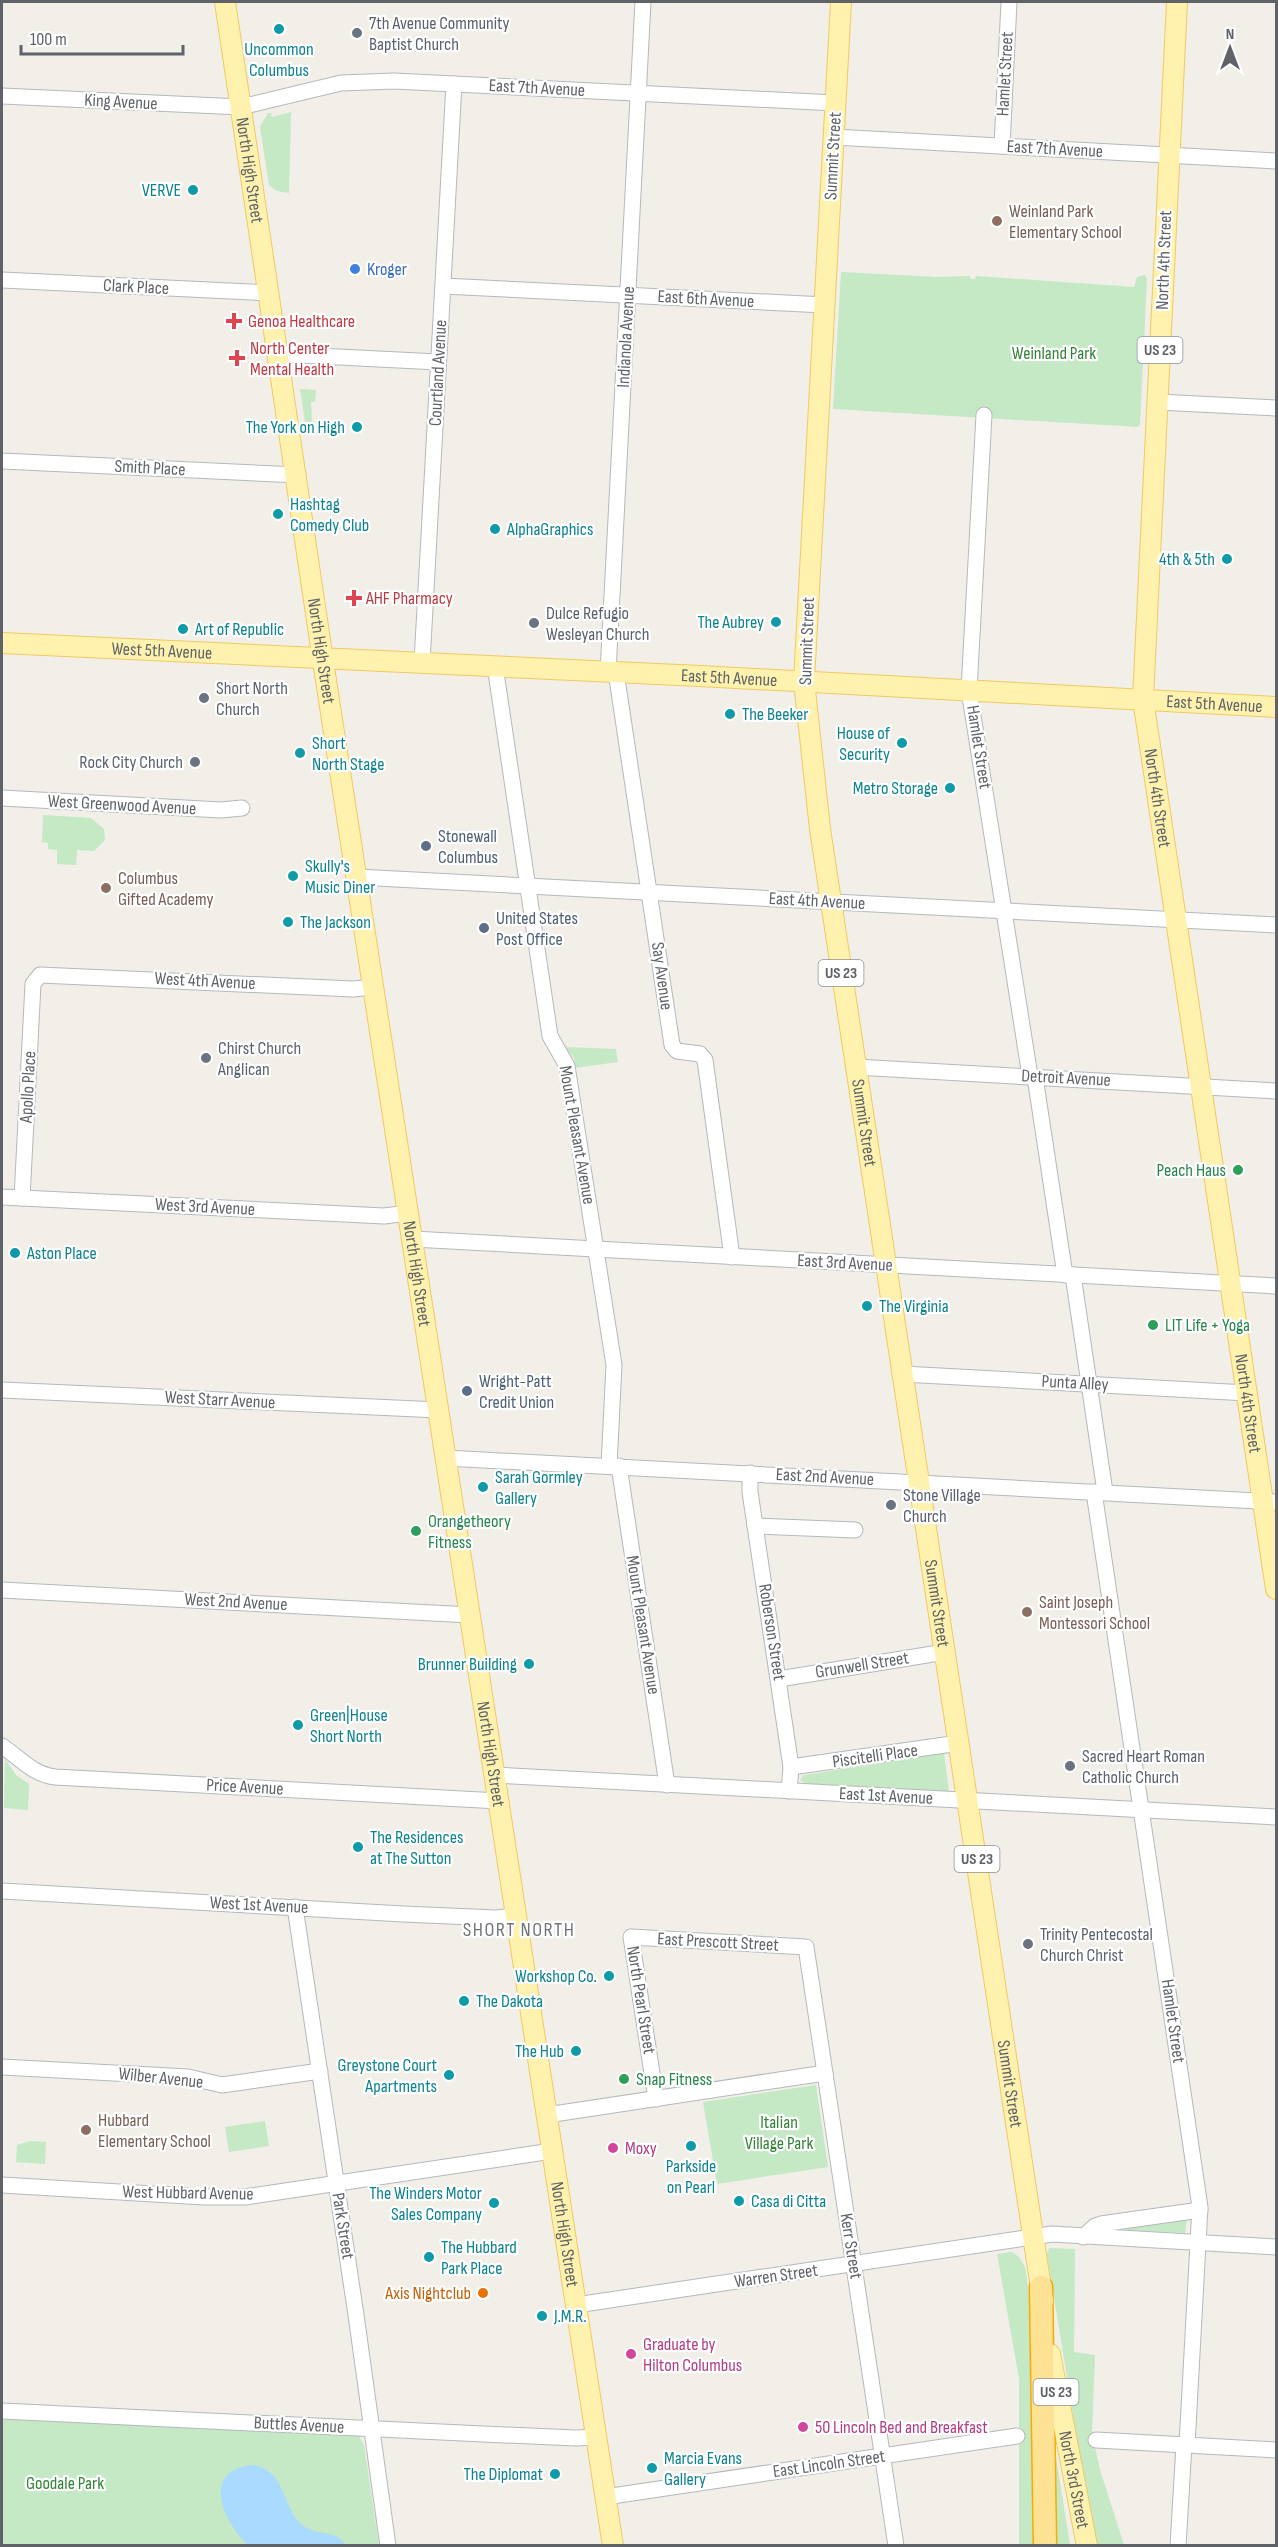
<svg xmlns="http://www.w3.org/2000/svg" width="1278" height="2547" font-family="'Sofia Sans Condensed',sans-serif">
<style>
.green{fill:#c5e8c5}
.water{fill:#aadaff}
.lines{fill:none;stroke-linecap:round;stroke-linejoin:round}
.minor-casing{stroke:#b5b8bc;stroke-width:17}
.major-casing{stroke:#f2c960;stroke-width:22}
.highway-casing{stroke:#f9ab00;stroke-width:25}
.minor{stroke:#fff;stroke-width:15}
.major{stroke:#fff2af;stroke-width:20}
.highway{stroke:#fde293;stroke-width:22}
.culture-dot{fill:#0f9aa8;stroke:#fff;stroke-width:2}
.worship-dot{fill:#6b7280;stroke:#fff;stroke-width:2}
.education-dot{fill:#8d6e63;stroke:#fff;stroke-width:2}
.shop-dot{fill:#3f7fe0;stroke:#fff;stroke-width:2}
.health-dot{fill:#e0444e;stroke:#fff;stroke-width:2}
.service-dot{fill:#5c6f8a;stroke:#fff;stroke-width:2}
.leisure-dot{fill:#2e9e5b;stroke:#fff;stroke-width:2}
.hotel-dot{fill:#d1479c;stroke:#fff;stroke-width:2}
.food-dot{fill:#e8710a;stroke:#fff;stroke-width:2}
.labels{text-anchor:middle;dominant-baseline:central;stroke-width:4.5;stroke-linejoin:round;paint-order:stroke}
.shield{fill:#fff;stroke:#8f9295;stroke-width:1.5}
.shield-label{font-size:16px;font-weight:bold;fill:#5f6368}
.worship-label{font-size:18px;fill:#5b616d;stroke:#fff;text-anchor:start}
.culture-label{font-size:18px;fill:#0d838f;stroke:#fff;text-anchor:start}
.street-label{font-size:18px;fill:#5f6368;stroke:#fff}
.education-label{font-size:18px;fill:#785e54;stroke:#fff;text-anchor:start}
.shop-label{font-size:18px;fill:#366cbe;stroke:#fff;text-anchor:start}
.health-label{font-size:18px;fill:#be3a42;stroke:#fff;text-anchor:start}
.park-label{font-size:18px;fill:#348238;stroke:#fff}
.service-label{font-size:18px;fill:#4e5e75;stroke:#fff;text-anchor:start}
.leisure-label{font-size:18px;fill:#27864d;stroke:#fff;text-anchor:start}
.hotel-label{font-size:18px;fill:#b23c85;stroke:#fff;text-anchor:start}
.food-label{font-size:18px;fill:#c56008;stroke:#fff;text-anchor:end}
.neighbourhood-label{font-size:20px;letter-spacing:1.5px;fill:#70757a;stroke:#fff}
</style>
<rect width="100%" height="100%" fill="#f1efe8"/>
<g class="green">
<path d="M292,112L291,115L289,193L277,191L269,185L260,127L268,113H271L272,117Z"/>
<path d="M841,272L936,277L970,276L971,279H975L976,276L1134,287L1137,277L1145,275L1147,279L1140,424L1138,427L833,409Z"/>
<path d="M300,389L316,390L315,402H311L312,422H305Z"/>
<path d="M43,815L91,818L104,829L105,840L94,851L77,850L76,865L57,864V850L48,849V843L42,842Z"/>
<path d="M565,1047L616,1049L618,1062L575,1068L574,1058Z"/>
<path d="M944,1753L949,1792L809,1785L800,1780L804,1775Z"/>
<path d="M5,1759L16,1775L29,1784L28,1810L4,1808Z"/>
<path d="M816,2085L828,2167L717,2184L703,2102Z"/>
<path d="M265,2121L269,2146L229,2152L225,2127Z"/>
<path d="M30,2141L46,2142L45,2164L16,2162L17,2145Z"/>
<path d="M1187,2219L1185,2233L1128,2230L1126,2226Z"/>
<path d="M1049,2248L1075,2249L1074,2352L1095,2355L1092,2433L1100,2470L1124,2545H1094L1047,2254Z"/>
<path d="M1012,2252L1019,2257L1025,2267L1032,2313L1036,2545H1019V2378L997,2254Z"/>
<path d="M2,2418L359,2436L364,2445L379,2545L2,2546Z"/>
<path d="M1052,2432L1070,2545H1052Z"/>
</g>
<path class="water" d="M253,2465C285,2469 282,2506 301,2524C315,2537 334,2528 346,2545H248C224,2523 199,2470 253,2465Z"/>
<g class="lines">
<g class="minor-casing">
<g id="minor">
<path d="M2,96L241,107L341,83L394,81L835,103"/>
<path d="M834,137L1276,161"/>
<path d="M1002,146L1009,2"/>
<path d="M2,280L270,293"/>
<path d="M443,286L825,305"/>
<path d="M279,354L438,362"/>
<path d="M1158,402L1276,408"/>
<path d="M984,415L969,690L1030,1076"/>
<path d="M2,461L298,475"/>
<path d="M422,662L454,84"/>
<path d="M495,666L550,1036L567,1066L614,1365L609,1466"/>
<path d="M608,672L643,2"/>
<path d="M616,672L672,1045L677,1051L700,1054L705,1060L732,1257"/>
<path d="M2,798L221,810L242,808"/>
<path d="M357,877L1276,925"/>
<path d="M856,1067L1276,1091"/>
<path d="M1035,1077L1065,1275"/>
<path d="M2,1197L384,1216L409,1213"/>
<path d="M22,1198L33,984L40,975L353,989L374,987"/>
<path d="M413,1239L1276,1286"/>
<path d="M1073,1275L1105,1492"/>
<path d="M903,1374L1247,1393"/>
<path d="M2,1390L439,1410"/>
<path d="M446,1458L1276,1502"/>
<path d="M619,1466L667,1785"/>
<path d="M750,1473V1492L791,1767L789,1791"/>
<path d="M1094,1492L1200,2207L1187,2445"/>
<path d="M755,1526L855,1530"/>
<path d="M2,1590L470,1615"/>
<path d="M779,1679L945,1652"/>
<path d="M2,1746C20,1758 32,1774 55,1777L499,1801"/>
<path d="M791,1767L959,1743"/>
<path d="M495,1775L1276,1817"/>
<path d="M2,1891L403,1914L496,1918L516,1916"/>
<path d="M295,1907L356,2315L388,2546"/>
<path d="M2,2067L188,2077L222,2085L320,2071"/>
<path d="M656,2099L631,1937L806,1947L896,2546"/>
<path d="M547,2115L825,2073"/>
<path d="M2,2185L204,2197H245L552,2151"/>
<path d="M1083,2237L1095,2226L1101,2224L1200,2210"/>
<path d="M576,2305L1052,2234L1276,2247"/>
<path d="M2,2411L483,2434L576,2438L596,2437"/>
<path d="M1096,2440L1276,2450"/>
<path d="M605,2497L1017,2436"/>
<path d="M1178,2546L1184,2445"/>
</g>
</g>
<g class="major-casing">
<g id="major">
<path id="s1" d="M225,2L325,674L613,2546"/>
<path id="s2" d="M841,2L804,681L820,829L1043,2301"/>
<path id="s3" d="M1177,2L1143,699L1276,1589"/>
<path id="s4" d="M2,643L700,676L1276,707"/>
<path id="s5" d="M1050,2354L1087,2546"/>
</g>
</g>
<g class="highway-casing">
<path id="highway" d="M1041,2287L1045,2546"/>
</g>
<use href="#minor" class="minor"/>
<use href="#major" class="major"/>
<use href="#highway" class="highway"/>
</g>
<g class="culture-dot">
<circle cx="279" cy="29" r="6"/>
<circle cx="193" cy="190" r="6"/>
<circle cx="357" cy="427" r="6"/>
<circle cx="278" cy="514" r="6"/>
<circle cx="495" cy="529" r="6"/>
<circle cx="1227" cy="559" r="6"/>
<circle cx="776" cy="622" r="6"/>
<circle cx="183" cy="629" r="6"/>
<circle cx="730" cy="714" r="6"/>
<circle cx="902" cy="743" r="6"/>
<circle cx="300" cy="753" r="6"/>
<circle cx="950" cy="788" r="6"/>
<circle cx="293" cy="876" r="6"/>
<circle cx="288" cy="922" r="6"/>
<circle cx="15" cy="1253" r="6"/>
<circle cx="867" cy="1306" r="6"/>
<circle cx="483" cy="1487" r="6"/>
<circle cx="529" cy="1664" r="6"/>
<circle cx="298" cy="1725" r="6"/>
<circle cx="358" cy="1847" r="6"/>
<circle cx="609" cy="1976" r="6"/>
<circle cx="464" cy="2001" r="6"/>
<circle cx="576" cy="2051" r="6"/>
<circle cx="449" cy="2075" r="6"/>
<circle cx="691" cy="2146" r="6"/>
<circle cx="739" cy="2201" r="6"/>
<circle cx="494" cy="2203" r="6"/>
<circle cx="429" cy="2257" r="6"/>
<circle cx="542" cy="2316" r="6"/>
<circle cx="652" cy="2468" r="6"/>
<circle cx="555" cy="2474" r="6"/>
</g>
<g class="worship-dot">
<circle cx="357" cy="33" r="6"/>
<circle cx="534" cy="623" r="6"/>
<circle cx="204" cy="698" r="6"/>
<circle cx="195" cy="762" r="6"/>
<circle cx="206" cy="1058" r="6"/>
<circle cx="891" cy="1505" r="6"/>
<circle cx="1070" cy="1766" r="6"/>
<circle cx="1028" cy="1944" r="6"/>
</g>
<g class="education-dot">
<circle cx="997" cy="221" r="6"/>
<circle cx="106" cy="888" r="6"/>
<circle cx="1027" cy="1612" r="6"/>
<circle cx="86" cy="2130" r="6"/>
</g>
<circle class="shop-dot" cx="355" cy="269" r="6"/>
<g class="health-dot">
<path d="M231 312h6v6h6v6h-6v6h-6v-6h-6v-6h6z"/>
<path d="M234 349h6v6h6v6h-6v6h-6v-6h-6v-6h6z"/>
<path d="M351 589h6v6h6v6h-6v6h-6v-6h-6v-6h6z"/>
</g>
<g class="service-dot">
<circle cx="426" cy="846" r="6"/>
<circle cx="484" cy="928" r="6"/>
<circle cx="467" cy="1391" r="6"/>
</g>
<g class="leisure-dot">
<circle cx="1238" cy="1170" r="6"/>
<circle cx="1153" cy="1325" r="6"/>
<circle cx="416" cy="1531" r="6"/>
<circle cx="624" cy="2079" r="6"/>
</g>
<g class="hotel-dot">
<circle cx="613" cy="2148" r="6"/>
<circle cx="631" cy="2354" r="6"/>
<circle cx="803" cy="2427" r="6"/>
</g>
<circle class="food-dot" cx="483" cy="2293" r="6"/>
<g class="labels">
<g class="shield">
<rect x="1137.5" y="337" width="45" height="26" rx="4.5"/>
<rect x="818.5" y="960" width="45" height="26" rx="4.5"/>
<rect x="954.5" y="1846" width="45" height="26" rx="4.5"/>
<rect x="1033.5" y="2379" width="45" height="26" rx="4.5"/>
</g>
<g class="shield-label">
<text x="1160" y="350">US 23</text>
<text x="841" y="973">US 23</text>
<text x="977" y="1859">US 23</text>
<text x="1056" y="2392">US 23</text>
</g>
<g class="worship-label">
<text x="369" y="23">7th Avenue Community<tspan x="369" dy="21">Baptist Church</tspan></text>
<text x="546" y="613">Dulce Refugio<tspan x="546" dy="21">Wesleyan Church</tspan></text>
<text x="216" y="688">Short North<tspan x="216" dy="21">Church</tspan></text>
<text x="183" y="762" text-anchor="end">Rock City Church</text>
<text x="218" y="1048">Chirst Church<tspan x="218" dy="21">Anglican</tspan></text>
<text x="903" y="1495">Stone Village<tspan x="903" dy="21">Church</tspan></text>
<text x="1082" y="1756">Sacred Heart Roman<tspan x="1082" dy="21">Catholic Church</tspan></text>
<text x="1040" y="1934">Trinity Pentecostal<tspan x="1040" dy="21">Church Christ</tspan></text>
</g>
<g class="culture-label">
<text x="279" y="49" text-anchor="middle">Uncommon<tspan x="279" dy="21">Columbus</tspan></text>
<text x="181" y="190" text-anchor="end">VERVE</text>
<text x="345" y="427" text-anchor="end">The York on High</text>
<text x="290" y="504">Hashtag<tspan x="290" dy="21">Comedy Club</tspan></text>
<text x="507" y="529">AlphaGraphics</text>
<text x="1215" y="559" text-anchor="end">4th &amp; 5th</text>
<text x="764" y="622" text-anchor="end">The Aubrey</text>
<text x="195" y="629">Art of Republic</text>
<text x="742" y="714">The Beeker</text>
<text x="890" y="733" text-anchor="end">House of<tspan x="890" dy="21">Security</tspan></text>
<text x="312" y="743">Short<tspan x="312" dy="21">North Stage</tspan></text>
<text x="938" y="788" text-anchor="end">Metro Storage</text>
<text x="305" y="866">Skully's<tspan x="305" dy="21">Music Diner</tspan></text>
<text x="300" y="922">The Jackson</text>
<text x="27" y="1253">Aston Place</text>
<text x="879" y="1306">The Virginia</text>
<text x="495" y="1477">Sarah Gormley<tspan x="495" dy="21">Gallery</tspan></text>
<text x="517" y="1664" text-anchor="end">Brunner Building</text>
<text x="310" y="1715">Green|House<tspan x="310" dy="21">Short North</tspan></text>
<text x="370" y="1837">The Residences<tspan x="370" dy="21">at The Sutton</tspan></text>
<text x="597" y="1976" text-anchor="end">Workshop Co.</text>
<text x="476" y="2001">The Dakota</text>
<text x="564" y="2051" text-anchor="end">The Hub</text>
<text x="437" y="2065" text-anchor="end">Greystone Court<tspan x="437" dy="21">Apartments</tspan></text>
<text x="691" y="2166" text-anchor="middle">Parkside<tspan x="691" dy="21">on Pearl</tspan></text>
<text x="482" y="2193" text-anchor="end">The Winders Motor<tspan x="482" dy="21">Sales Company</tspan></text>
<text x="751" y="2201">Casa di Citta</text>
<text x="441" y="2247">The Hubbard<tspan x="441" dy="21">Park Place</tspan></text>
<text x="554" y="2316">J.M.R.</text>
<text x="664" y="2458">Marcia Evans<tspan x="664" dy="21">Gallery</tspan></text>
<text x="543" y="2474" text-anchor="end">The Diplomat</text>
</g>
<g class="street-label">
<text transform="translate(1005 74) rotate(-87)">Hamlet Street</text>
<text transform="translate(537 88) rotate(3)">East 7th Avenue</text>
<text transform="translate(121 102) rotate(3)">King Avenue</text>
<text transform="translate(1055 149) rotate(3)">East 7th Avenue</text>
<text transform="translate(833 156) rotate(-87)">Summit Street</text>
<text stroke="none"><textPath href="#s1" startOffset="170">North High Street</textPath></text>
<text transform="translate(1164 260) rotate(-88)">North 4th Street</text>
<text transform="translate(136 287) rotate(3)">Clark Place</text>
<text transform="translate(706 299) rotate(3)">East 6th Avenue</text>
<text transform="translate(626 337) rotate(-87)">Indianola Avenue</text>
<text transform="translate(438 373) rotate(-87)">Courtland Avenue</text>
<text transform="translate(150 468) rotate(3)">Smith Place</text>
<text transform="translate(807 641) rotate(-88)">Summit Street</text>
<text stroke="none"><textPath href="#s4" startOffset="160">West 5th Avenue</textPath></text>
<text stroke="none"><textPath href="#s1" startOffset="656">North High Street</textPath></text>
<text stroke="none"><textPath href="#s4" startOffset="728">East 5th Avenue</textPath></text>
<text stroke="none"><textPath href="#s4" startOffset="1214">East 5th Avenue</textPath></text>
<text transform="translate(979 747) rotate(81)">Hamlet Street</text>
<text stroke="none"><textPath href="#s3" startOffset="798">North 4th Street</textPath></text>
<text transform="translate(122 805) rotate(3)">West Greenwood Avenue</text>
<text transform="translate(817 901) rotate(3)">East 4th Avenue</text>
<text transform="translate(662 976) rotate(82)">Say Avenue</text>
<text transform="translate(205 981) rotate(3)">West 4th Avenue</text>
<text transform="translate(1066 1078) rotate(3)">Detroit Avenue</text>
<text transform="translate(28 1087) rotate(-87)">Apollo Place</text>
<text stroke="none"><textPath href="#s2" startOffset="1126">Summit Street</textPath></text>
<text transform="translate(577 1135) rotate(80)">Mount Pleasant Avenue</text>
<text transform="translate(205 1207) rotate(3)">West 3rd Avenue</text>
<text transform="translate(845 1263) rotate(3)">East 3rd Avenue</text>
<text stroke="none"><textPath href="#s1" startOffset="1286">North High Street</textPath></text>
<text transform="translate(1075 1383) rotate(3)">Punta Alley</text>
<text transform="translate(220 1400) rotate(3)">West Starr Avenue</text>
<text stroke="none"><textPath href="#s3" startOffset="1410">North 4th Street</textPath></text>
<text transform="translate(825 1477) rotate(3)">East 2nd Avenue</text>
<text transform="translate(236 1602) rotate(3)">West 2nd Avenue</text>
<text stroke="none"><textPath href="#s2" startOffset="1612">Summit Street</textPath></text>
<text transform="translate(643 1625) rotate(81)">Mount Pleasant Avenue</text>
<text transform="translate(772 1632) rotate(81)">Roberson Street</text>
<text transform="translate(862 1665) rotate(-9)">Grunwell Street</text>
<text stroke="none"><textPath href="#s1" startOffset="1772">North High Street</textPath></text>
<text transform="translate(875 1756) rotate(-8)">Piscitelli Place</text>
<text transform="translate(245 1787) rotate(3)">Price Avenue</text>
<text transform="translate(886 1796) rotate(3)">East 1st Avenue</text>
<text transform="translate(259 1905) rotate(3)">West 1st Avenue</text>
<text transform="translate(718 1942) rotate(3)">East Prescott Street</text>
<text transform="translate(641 2000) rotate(81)">North Pearl Street</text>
<text transform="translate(1173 2021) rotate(82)">Hamlet Street</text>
<text transform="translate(161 2078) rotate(6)">Wilber Avenue</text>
<text stroke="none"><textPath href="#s2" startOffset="2098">Summit Street</textPath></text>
<text transform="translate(188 2193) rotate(1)">West Hubbard Avenue</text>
<text transform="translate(343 2226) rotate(81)">Park Street</text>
<text stroke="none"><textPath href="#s1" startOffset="2258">North High Street</textPath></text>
<text transform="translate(851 2246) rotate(81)">Kerr Street</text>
<text transform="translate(776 2276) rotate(-8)">Warren Street</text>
<text transform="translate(299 2425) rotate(3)">Buttles Avenue</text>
<text transform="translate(829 2464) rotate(-8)">East Lincoln Street</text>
<text stroke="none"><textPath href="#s5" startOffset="128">North 3rd Street</textPath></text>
</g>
<g class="education-label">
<text x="1009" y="211">Weinland Park<tspan x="1009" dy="21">Elementary School</tspan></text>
<text x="118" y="878">Columbus<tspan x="118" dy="21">Gifted Academy</tspan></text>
<text x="1039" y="1602">Saint Joseph<tspan x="1039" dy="21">Montessori School</tspan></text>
<text x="98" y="2120">Hubbard<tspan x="98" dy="21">Elementary School</tspan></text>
</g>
<g class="shop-label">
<text x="367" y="269">Kroger</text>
</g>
<g class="health-label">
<text x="248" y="321">Genoa Healthcare</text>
<text x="250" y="348">North Center<tspan x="250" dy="21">Mental Health</tspan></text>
<text x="366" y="598">AHF Pharmacy</text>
</g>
<g class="park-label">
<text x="1054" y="353">Weinland Park</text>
<text x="779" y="2122">Italian<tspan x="779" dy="21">Village Park</tspan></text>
<text x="65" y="2483">Goodale Park</text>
</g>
<g class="service-label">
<text x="438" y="836">Stonewall<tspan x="438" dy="21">Columbus</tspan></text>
<text x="496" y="918">United States<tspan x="496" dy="21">Post Office</tspan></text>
<text x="479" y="1381">Wright-Patt<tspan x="479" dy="21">Credit Union</tspan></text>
</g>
<g class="leisure-label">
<text x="1226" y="1170" text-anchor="end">Peach Haus</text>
<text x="1165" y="1325">LIT Life + Yoga</text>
<text x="428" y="1521">Orangetheory<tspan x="428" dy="21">Fitness</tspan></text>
<text x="636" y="2079">Snap Fitness</text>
</g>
<g class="hotel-label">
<text x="625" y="2148">Moxy</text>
<text x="643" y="2344">Graduate by<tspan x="643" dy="21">Hilton Columbus</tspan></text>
<text x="815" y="2427">50 Lincoln Bed and Breakfast</text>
</g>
<g class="food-label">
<text x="471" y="2293">Axis Nightclub</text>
</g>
<g class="neighbourhood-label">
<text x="519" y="1930">SHORT NORTH</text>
</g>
</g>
<rect width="1278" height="2547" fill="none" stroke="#5f6368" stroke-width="6"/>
<g transform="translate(1230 48)" stroke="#ffffff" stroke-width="4.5" paint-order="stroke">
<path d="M0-4.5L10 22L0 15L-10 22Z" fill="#5f6368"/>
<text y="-9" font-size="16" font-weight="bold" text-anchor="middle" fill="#5f6368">N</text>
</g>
<path d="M21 45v9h162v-9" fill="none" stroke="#5f6368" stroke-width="3"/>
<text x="30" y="45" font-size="18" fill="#5f6368" stroke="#ffffff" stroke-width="4.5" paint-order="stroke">100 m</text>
</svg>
